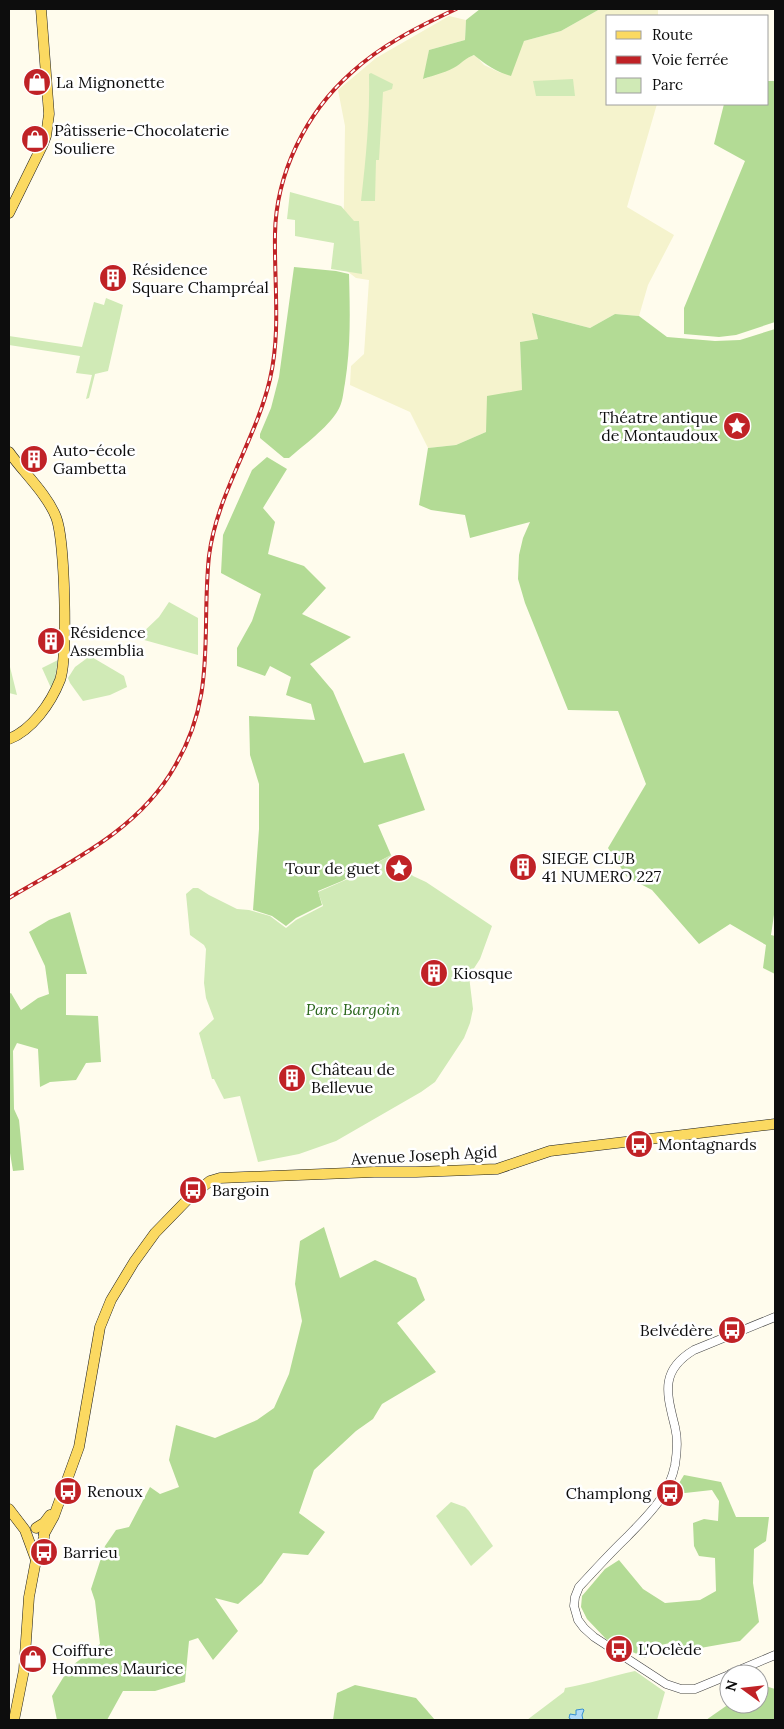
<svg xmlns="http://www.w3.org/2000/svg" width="784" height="1729" font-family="Lora,serif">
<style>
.farmland{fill:#f5f3cd}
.green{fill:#d0eab6}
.forest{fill:#b3db95}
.water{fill:#b1dbf7;stroke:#368fd0}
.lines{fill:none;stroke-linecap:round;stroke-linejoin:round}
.minor-casing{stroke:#404040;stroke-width:9}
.major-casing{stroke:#1e1e1e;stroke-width:11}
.minor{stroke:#fff;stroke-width:8}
.major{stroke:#fbd961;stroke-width:10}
.rail-casing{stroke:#c02226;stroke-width:4}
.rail{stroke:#fff;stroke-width:2;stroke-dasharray:5.5;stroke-linecap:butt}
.labels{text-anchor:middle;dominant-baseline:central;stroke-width:5;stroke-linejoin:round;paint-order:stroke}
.poi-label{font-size:16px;fill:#0d0d0d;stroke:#fff;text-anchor:start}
.park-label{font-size:16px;font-style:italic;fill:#2a661c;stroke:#fff}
.street-label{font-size:16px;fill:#0d0d0d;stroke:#fff}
</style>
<rect width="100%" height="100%" fill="#fffced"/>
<path class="farmland" d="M600,9H658V16H608V104H657L627,207L674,235L648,285L639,316L615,314L590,328L533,313L538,339L520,342L522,390L486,432L456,445L428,448L410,412L350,385L351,366L364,354L369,280L356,278L343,268L345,126L338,90L376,58L449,16L466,20L465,40L429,50L424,79L457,66L466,58L475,55L484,65L501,73L524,41L561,31Z"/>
<g class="green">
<path d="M371,73L393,84L392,89L383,92L379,160H376L375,201H361C366,158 370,117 369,74Z"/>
<path d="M573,79L575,96H536L533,81Z"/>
<path d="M290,192L341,206L354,221H359L362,274L331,269L334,243L295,236V220L287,219Z"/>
<path d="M106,298L123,305L108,371L95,374L89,398L86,399L92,375L76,373L80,356L9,345V336L82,347L94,302L104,305Z"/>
<path d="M169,602L198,618V655L137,638L159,617Z"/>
<path d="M90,656L124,676L127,687L110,695L83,701L70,683L68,678L75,667Z"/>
<path d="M58,660L55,678L51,688L42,668Z"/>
<path d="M9,663L17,695L9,693Z"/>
<path d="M391,855L413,876L426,882L492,926L480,959L469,976L473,1009L470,1023L464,1038L435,1082L421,1092L336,1141L299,1154L258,1162L240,1096L224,1099L214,1079H212L199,1033L214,1019L206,998L204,983L206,949L204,945L190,935L186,894L193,888H198L209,895L237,909L249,910L270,916L286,928L296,920L323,906L318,892L350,878Z"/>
<path d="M451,1502L465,1507L469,1511L493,1546L471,1566L436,1516Z"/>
<path d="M635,1671L665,1692L657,1720H527L564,1692L565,1688C589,1684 611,1676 635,1671Z"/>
</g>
<g class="forest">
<path d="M480,9H600L561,31L524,41L511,76C497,72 486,65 474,55C466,58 464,61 457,66C448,72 434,75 423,79L429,50L465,40L466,20Z"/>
<path d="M768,81H775V322L736,335L719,337L684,334V308L745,161L714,144L724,104H768Z"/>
<path d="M294,267L336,271L349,274C350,311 351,346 345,383C343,393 343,403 337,412C328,427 303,446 289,458H284L260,438V434L271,408L279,377Z"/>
<path d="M532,313L590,328L615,314L639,316L667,337L715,341L740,340L775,329V908L771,935L775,936V974L763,968L766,945L730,924L699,944L652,890L627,877L608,848L646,784L618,711L568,710L525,603L518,579L519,555L523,538L530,522L470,538L465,515L431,510L419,505L428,448L456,445L486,432L487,396L522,390L520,342L538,339Z"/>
<path d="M267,457L287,469L263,508L275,522L268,554L304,566L326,588L302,614L351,637L310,664L333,691L364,763L404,753L425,810L378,825L391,855L342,881L318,891L322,905L296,918L286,926L272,916L253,910L259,829V784L250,755L249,716L315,720L311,704L286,695L291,677L270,666L265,676L237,666V648L252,621L261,594L221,573L223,535L252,470Z"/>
<path d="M70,912L87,974H66V1015L98,1016L101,1062L86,1063L76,1080L50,1082L40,1087L38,1049L17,1043L13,1051L14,1109L19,1120L24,1170L13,1171L9,1147V994L11,993L21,1010L38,998L49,994L45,966L29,932L49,920Z"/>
<path d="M324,1227L340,1278L375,1260L416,1278L425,1300L397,1323L436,1372L382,1404L373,1419L356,1431L314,1470L299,1513L325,1532L308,1555L283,1553L262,1583L238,1604L215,1598L238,1631L213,1660L198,1638L189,1641L185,1682L155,1691H123L107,1720H57L52,1696L69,1668L100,1644L95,1601L91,1589L105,1546L116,1530L129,1527L150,1487L160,1494L179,1487L169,1460L176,1425L215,1438L257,1420L274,1408L289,1374L302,1321L295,1284L300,1241Z"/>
<path d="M684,1475L721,1482L736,1517H769L766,1541L754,1549L753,1583L759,1622L740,1641L689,1650L678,1641L653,1647L645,1658L606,1639L587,1619L581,1607L582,1596L605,1569L619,1560L643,1589L665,1603L700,1600L716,1591L715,1558L699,1556L694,1546L693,1523L704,1519L718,1521L719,1501L712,1490L685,1493H673Z"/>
<path d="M759,1684L775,1689V1720H706L729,1704H759Z"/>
<path d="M355,1685L416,1698L435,1720H333L337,1693Z"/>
</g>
<path class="water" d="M583,1709L584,1710L582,1715L583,1720H572L569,1718L570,1714L576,1715V1710Z"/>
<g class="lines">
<g class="minor-casing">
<g id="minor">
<path d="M730,1674L775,1655"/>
<path d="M729,1675L695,1689H681L666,1684L594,1637L584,1628L578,1620L574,1606L575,1597L579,1587C595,1570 610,1553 627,1537C648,1515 669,1496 675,1465C677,1453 678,1439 675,1427C667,1394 659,1371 694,1350L775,1317"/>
</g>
</g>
<g class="major-casing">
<g id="major">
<path d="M9,213L43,144L46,136L49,114L41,9"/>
<path d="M9,452C23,472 47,494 56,517C65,539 68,658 60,680C51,703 32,730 9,739"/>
<path d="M9,1509L25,1530L36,1560"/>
<path d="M36,1528L44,1523L50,1515"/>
<path d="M44,1534L54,1516L79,1447L100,1327L111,1300L134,1262L155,1233L190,1197L210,1181L220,1178L374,1172H416L497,1169L550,1151L775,1124"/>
<path d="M14,1720L24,1670L29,1597L36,1560L44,1538V1534"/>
</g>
</g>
<use href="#minor" class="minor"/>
<use href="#major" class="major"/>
<g class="rail-casing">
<path id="rail" d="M9,898C70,862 139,830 175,766C217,695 201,633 209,556C217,493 256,440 270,379C281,332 274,282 275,234C276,173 306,113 351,73C381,45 420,26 456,9"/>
</g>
<use href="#rail" class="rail"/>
</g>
<defs>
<g id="shop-disc" transform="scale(1.4375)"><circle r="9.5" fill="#c02226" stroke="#fff"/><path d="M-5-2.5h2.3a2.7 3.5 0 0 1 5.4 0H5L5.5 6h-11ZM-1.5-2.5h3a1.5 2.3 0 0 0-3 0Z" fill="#fff"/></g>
<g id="building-disc" transform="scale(1.4375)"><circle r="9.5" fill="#c02226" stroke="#fff"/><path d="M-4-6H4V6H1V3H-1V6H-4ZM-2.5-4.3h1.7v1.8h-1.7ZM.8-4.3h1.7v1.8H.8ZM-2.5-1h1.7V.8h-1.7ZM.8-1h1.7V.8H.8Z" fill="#fff"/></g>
<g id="sight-disc" transform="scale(1.4375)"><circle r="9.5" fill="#c02226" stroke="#fff"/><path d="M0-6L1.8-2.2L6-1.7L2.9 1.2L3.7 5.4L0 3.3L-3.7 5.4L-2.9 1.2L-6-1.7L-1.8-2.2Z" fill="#fff"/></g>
<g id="bus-disc" transform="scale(1.4375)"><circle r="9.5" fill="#c02226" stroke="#fff"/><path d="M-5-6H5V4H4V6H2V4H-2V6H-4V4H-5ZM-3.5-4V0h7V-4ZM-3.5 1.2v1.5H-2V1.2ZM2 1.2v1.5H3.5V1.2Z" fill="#fff"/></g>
</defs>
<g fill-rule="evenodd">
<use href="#shop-disc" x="37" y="82"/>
<use href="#shop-disc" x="35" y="139"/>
<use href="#building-disc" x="113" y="278"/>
<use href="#sight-disc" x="737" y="426"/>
<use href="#building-disc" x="34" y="459"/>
<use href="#building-disc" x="51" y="641"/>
<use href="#building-disc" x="523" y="867"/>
<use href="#sight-disc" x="399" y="868"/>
<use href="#building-disc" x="434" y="973"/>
<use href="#building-disc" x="292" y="1078"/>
<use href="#bus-disc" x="639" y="1144"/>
<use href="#bus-disc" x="193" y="1190"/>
<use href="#bus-disc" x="732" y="1330"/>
<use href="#bus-disc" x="68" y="1491"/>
<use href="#bus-disc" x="670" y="1493"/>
<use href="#bus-disc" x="44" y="1552"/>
<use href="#bus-disc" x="619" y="1649"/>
<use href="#shop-disc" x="33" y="1659"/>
</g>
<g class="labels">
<g class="poi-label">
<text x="56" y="82">La Mignonette</text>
<text x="54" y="130">Pâtisserie-Chocolaterie<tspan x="54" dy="18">Souliere</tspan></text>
<text x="132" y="269">Résidence<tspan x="132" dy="18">Square Champréal</tspan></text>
<text x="718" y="417" text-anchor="end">Théatre antique<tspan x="718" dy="18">de Montaudoux</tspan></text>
<text x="53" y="450">Auto-école<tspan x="53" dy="18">Gambetta</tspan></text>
<text x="70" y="632">Résidence<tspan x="70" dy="18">Assemblia</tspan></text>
<text x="542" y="858">SIEGE CLUB<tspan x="542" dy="18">41 NUMERO 227</tspan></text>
<text x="380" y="868" text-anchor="end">Tour de guet</text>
<text x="453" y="973">Kiosque</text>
<text x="311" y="1069">Château de<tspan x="311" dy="18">Bellevue</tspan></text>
<text x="658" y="1144">Montagnards</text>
<text x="212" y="1190">Bargoin</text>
<text x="713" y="1330" text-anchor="end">Belvédère</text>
<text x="87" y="1491">Renoux</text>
<text x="651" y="1493" text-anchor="end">Champlong</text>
<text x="63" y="1552">Barrieu</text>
<text x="638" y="1649">L'Oclède</text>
<text x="52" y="1650">Coiffure<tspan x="52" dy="18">Hommes Maurice</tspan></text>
</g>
<g class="park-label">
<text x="353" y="1009">Parc Bargoin</text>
</g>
<g class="street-label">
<text transform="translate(424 1155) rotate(-3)">Avenue Joseph Agid</text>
</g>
</g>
<rect width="784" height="1729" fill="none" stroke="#0d0d0d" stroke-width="20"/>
<rect x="606" y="15" width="162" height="90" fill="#ffffff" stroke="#9e9e9e"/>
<rect x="616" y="31" width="25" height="8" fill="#fbd961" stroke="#9e9e9e"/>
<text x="652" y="40" font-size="15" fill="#0d0d0d">Route</text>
<rect x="616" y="56" width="25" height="8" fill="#c02226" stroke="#9e9e9e"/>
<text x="652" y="65" font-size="15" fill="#0d0d0d">Voie ferrée</text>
<rect x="616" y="78" width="25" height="15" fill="#d0eab6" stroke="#9e9e9e"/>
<text x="652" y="90" font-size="15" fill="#0d0d0d">Parc</text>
<g transform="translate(744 1689) rotate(285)"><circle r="24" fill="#ffffff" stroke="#9e9e9e"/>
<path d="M0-4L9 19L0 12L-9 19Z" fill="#c02226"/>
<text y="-8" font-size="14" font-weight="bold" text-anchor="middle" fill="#0d0d0d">N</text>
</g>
</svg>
